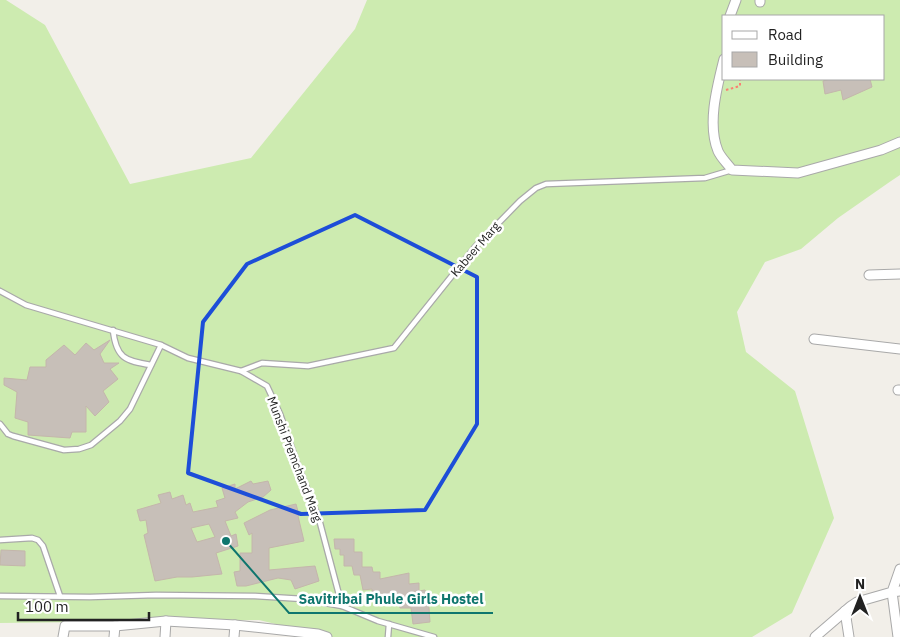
<svg xmlns="http://www.w3.org/2000/svg" width="900" height="637" font-family="'IBM Plex Sans',sans-serif">
<style>
.grass{fill:#cdebb0;fill-rule:evenodd}
.building{fill:#c7bfb8;stroke:#c4b6ab;fill-rule:evenodd}
.lines{fill:none;stroke-linecap:round;stroke-linejoin:round}
.service-casing{stroke:#a9a9a9;stroke-width:7}
.minor-casing{stroke:#a9a9a9;stroke-width:11}
.path{stroke:#fa8072;stroke-width:2;stroke-dasharray:2.5 2.5;stroke-linecap:butt}
.service{stroke:#fff;stroke-width:4.5}
.minor{stroke:#fff;stroke-width:9}
.marked{fill:none;stroke:#1d4ed8;stroke-width:4;stroke-linejoin:round}
.labels{text-anchor:middle;dominant-baseline:central;stroke-width:5;stroke-linejoin:round;paint-order:stroke}
.street-label{font-size:12px;fill:#222;stroke:#fff}
.leader{fill:none;stroke:#0f766e;stroke-width:2}
.callout-dot{fill:#0f766e;stroke:#fff;stroke-width:2}
.callout-label{font-size:14px;text-anchor:middle;font-weight:bold;fill:#0f766e;stroke:#fff;stroke-width:5;stroke-linejoin:round;paint-order:stroke}
</style>
<rect width="100%" height="100%" fill="#f2efe9"/>
<path class="grass" d="M0,0H6L45,25L130,184L251,158L355,29L367,0H900V175L891,181L838,218L801,249L765,262L737,312L746,352L795,391L834,518L792,613L752,637H329L259,620L0,623ZM724,16H884V79H724Z"/>
<g class="building">
<path d="M830,79H870L872,87L843,100L841,90L825,94L823,81Z"/>
<path d="M110,340L100,354L104,363H119L110,369L118,379L103,391L109,402L95,416L86,406V432H72L70,438L28,435V422L15,418L17,392L4,385V378L27,380L30,367H46V360L64,345L75,355L86,343L94,350Z"/>
<path d="M251,481L253,484L268,481L271,490L263,497L248,502L235,512L238,518L225,521L231,536L236,534L238,546L216,553L222,574L192,577H177L155,581L144,535L148,533L146,520L140,521L137,510L161,503L158,495L170,492L172,499L183,495L186,505L190,503L193,512L218,507L216,501L225,498L222,488L235,484V489ZM209,524L215,537L197,542L191,528Z"/>
<path d="M296,504L299,515L298,516L304,541L269,548V570L315,566L319,581L295,589L291,580L278,578L246,586H237L234,572L240,571V553H252V533L249,535L244,523L270,510Z"/>
<path d="M334,539H354V552H362V567H372L373,572H380V579L409,573V584L419,583V591L425,590L429,608L430,622L413,624L411,608H400L399,601H381L380,594L372,595V589L363,590L360,575H354L352,566H344V555H340V549H335Z"/>
<path d="M1,550L25,551V566L0,565Z"/>
</g>
<g class="lines">
<g class="service-casing">
<g id="service">
<path d="M0,291L26,305L161,345L188,358L241,371L267,386L280,414L297,463L319,519L342,606"/>
<path d="M113,330C116,358 125,361 151,365"/>
<path d="M241,371L262,363L308,366L394,348L475,247L520,201L536,188L546,184L705,178L732,170"/>
<path d="M0,424L8,434L13,436L64,450L79,449L91,445L120,421L130,409L161,345"/>
<path d="M0,540L32,538L38,540L43,546L60,596"/>
<path d="M0,596L90,597L156,595L255,596L303,599L342,606L378,621L434,637"/>
<path d="M388,637L389,624"/>
</g>
</g>
<g class="minor-casing">
<g id="minor">
<path d="M760,0V2"/>
<path d="M730,16L736,0"/>
<path d="M724,59C717,87 707,124 718,151C721,158 728,164 732,170L798,173L881,150L900,142"/>
<path d="M869,275L900,274"/>
<path d="M814,339L900,349"/>
<path d="M898,390H900"/>
<path d="M845,611L849,637"/>
<path d="M115,626L166,621L235,625L318,634L327,637"/>
<path d="M63,637L65,626H115L114,637"/>
<path d="M165,637L166,621"/>
<path d="M234,637L235,625"/>
<path d="M815,637L851,606L857,602L892,592L900,569"/>
<path d="M898,637L892,592L900,591"/>
</g>
</g>
<path class="path" d="M726,90L740,86V79"/>
<use href="#service" class="service"/>
<use href="#minor" class="minor"/>
</g>
<path class="marked" d="M355,215L477,277V424L425,510L301,514L188,473L203,322L247,264Z"/>
<g class="labels">
<g class="street-label">
<text transform="translate(475 249) rotate(-49)">Kabeer Marg</text>
<text transform="translate(295 459) rotate(69)">Munshi Premchand Marg</text>
</g>
</g>
<path class="leader" d="M226 541L289 613H493"/>
<circle class="callout-dot" cx="226" cy="541" r="5"/>
<g class="callout-label">
<text x="391" y="604">Savitribai Phule Girls Hostel</text>
</g>
<rect x="722" y="15" width="162" height="65" fill="#ffffff" stroke="#a7a7a7"/>
<rect x="732" y="31" width="25" height="8" fill="#ffffff" stroke="#a7a7a7"/>
<text x="768" y="40" font-size="15" fill="#222222">Road</text>
<rect x="732" y="52" width="25" height="15" fill="#c7bfb8" stroke="#a7a7a7"/>
<text x="768" y="65" font-size="15" fill="#222222">Building</text>
<g transform="translate(860 597)" stroke="#ffffff" stroke-width="4" paint-order="stroke">
<path d="M0-4L9 19L0 12L-9 19Z" fill="#222222"/>
<text y="-8" font-size="14" font-weight="bold" text-anchor="middle" fill="#222222">N</text>
</g>
<path d="M18 612v8h131v-8" fill="none" stroke="#222222" stroke-width="2.5"/>
<text x="25" y="612" font-size="15" fill="#222222" stroke="#ffffff" stroke-width="4" paint-order="stroke">100 m</text>
</svg>
